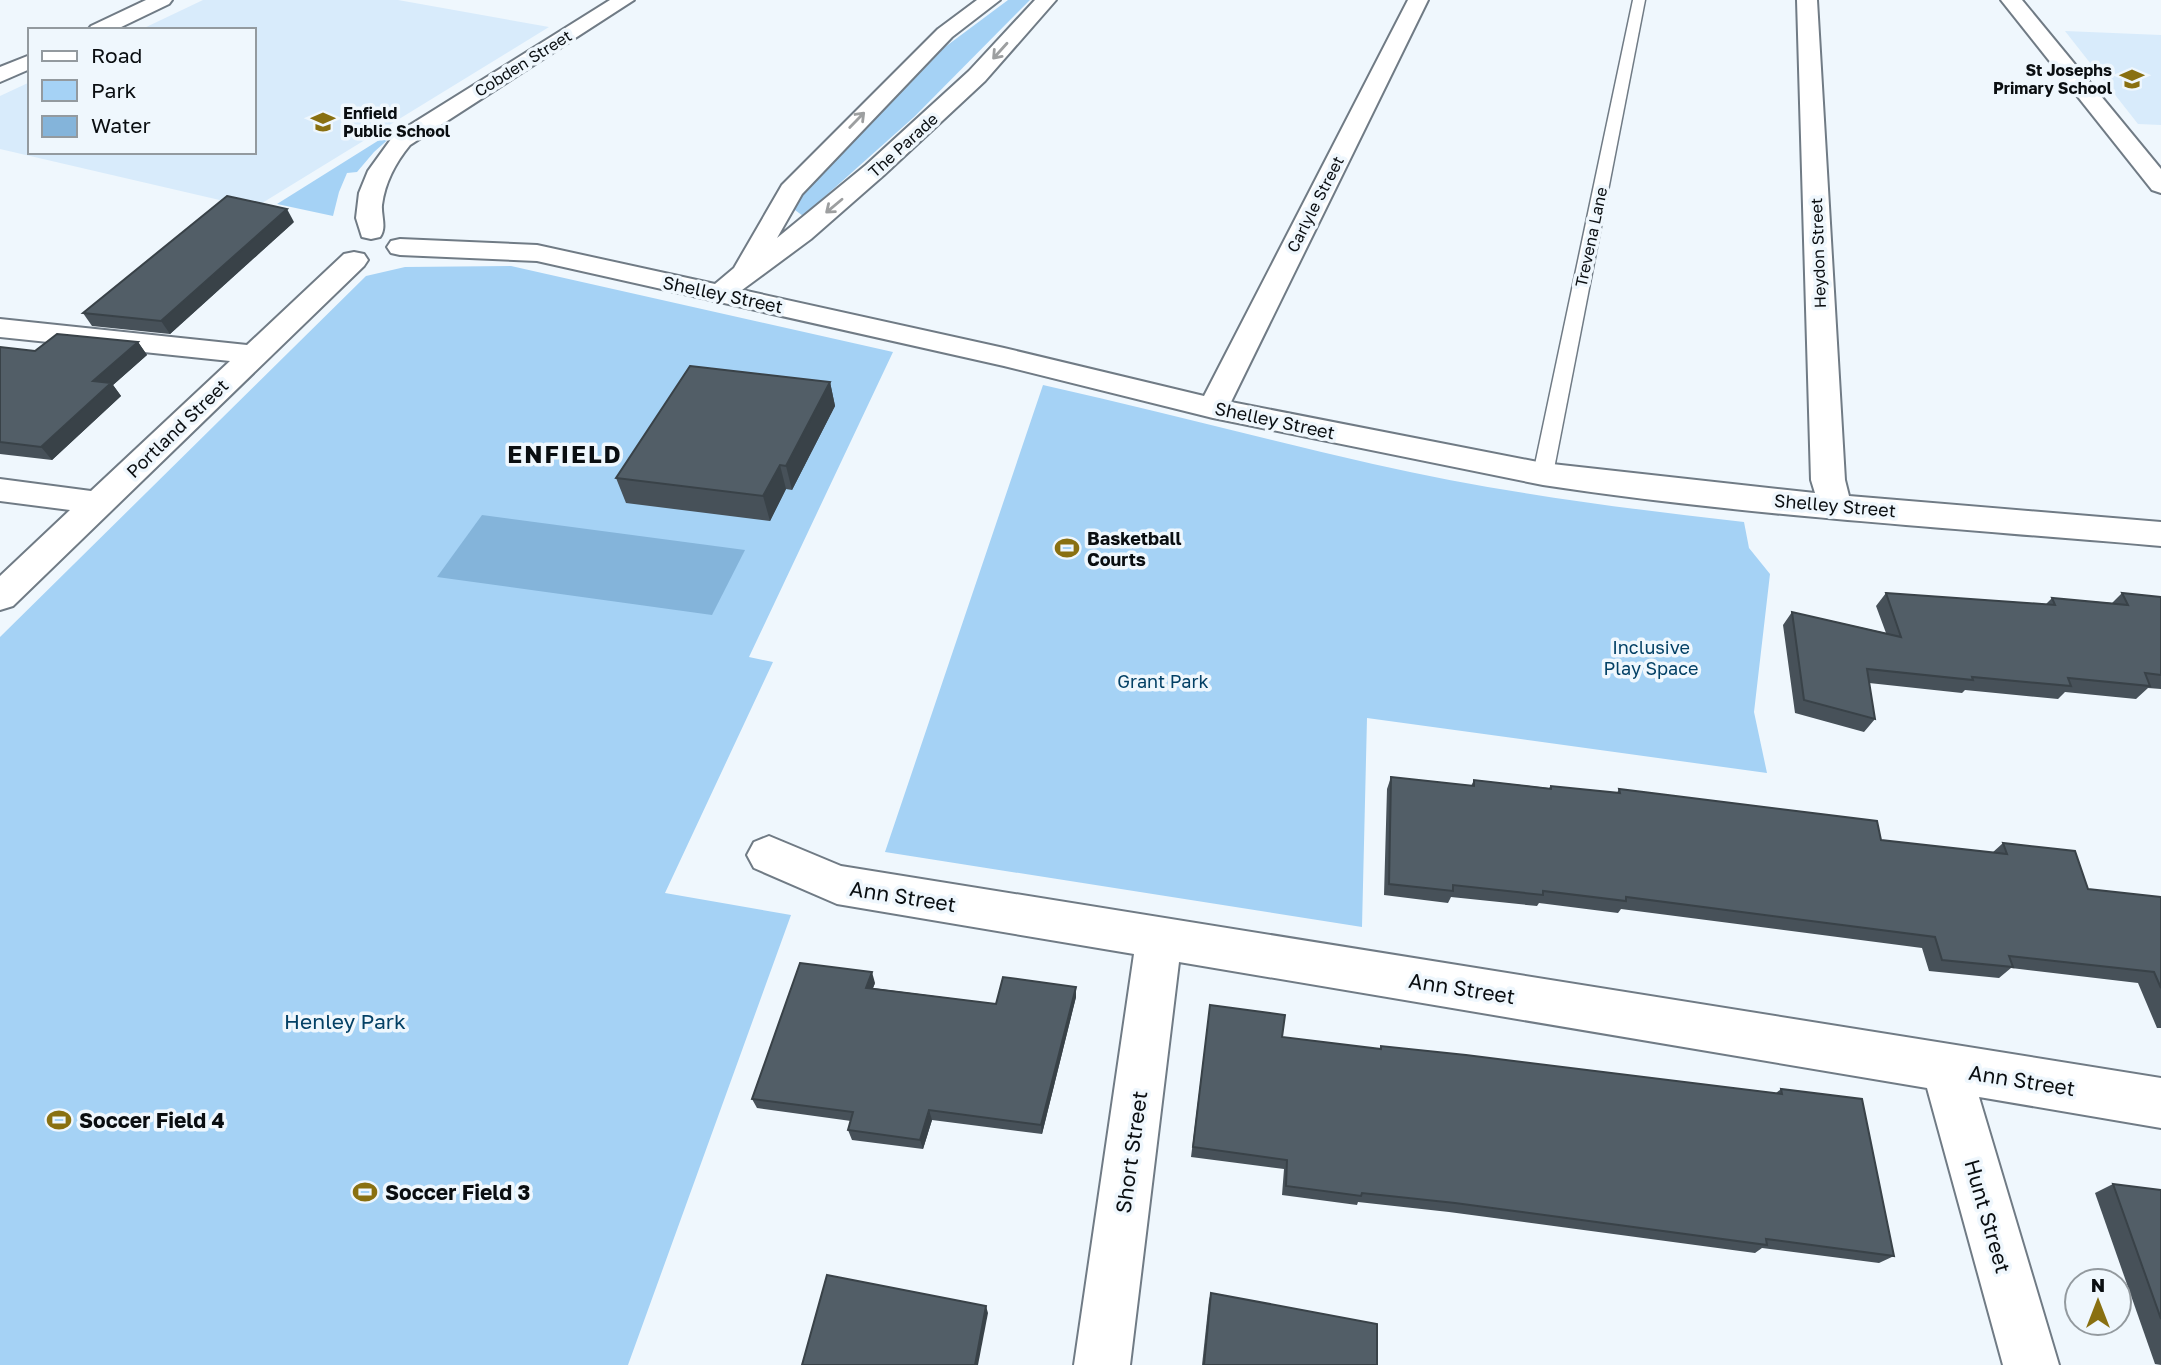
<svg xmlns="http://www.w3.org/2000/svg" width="2161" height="1365" font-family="'Golos Text',sans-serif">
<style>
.built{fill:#d8ebfb}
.green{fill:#a5d2f5}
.water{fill:#84b4da}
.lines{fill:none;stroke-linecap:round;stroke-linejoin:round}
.service-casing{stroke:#707b85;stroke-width:3}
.minor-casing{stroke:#707b85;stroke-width:4}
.service{fill:#fff;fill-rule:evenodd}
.minor{fill:#fff;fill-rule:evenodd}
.wall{fill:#475159}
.shaded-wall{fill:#394248}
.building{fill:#525e67;stroke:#394248;stroke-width:2}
.oneway{stroke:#9d9fa0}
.labels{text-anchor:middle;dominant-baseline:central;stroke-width:7;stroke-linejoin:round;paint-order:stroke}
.far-street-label{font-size:16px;fill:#0a0e11;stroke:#eff7fd}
.far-poi-label{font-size:16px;font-weight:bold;fill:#0a0e11;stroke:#eff7fd;text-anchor:end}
.street-label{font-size:18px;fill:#0a0e11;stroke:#eff7fd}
.poi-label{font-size:18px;font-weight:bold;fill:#0a0e11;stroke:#eff7fd;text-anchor:start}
.park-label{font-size:18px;fill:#034065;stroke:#eff7fd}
.near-street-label{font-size:21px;fill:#0a0e11;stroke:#eff7fd}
.near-park-label{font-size:21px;fill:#034065;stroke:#eff7fd}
.near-poi-label{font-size:21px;font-weight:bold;fill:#0a0e11;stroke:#eff7fd;text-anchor:start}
.district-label{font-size:24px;font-weight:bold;letter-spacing:2px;fill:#0a0e11;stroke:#eff7fd}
</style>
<rect width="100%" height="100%" fill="#eff7fd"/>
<g class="built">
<path d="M203,0H398L549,27L254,208L0,149V96L30,82V152H254V30H140Z"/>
<path d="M2065,31L2161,35V125L2138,124Z"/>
</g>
<g class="green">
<path d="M1008,0H1030L914,117L803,216L791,207L945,47Z"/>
<path d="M400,127H402L374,152L357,172L347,173L339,192L333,216L277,204Z"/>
<path d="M511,266L893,352L749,657L773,662L665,893L791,915L628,1365H0V637L366,276L405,267Z"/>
<path d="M1043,385C1154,410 1263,439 1373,464C1496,492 1620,508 1744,522L1749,548L1770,574L1754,712L1767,773L1367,718L1362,927L885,852Z"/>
</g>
<path class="water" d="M482,515L745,550L712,615L437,577Z"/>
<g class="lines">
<g class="service-casing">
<path id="service" d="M1633,0H1645L1553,474L1550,478H1536L1533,474Z"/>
</g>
<g class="minor-casing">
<g id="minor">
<path d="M146,0H172L169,4L115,30H88L91,26Z"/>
<path d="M610,0H634L410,145C396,162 385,182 382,205C381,215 387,228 380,237L371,239L362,237L356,218L359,193L368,171L394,135Z"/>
<path d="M977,0H1000L952,37L802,194L777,238L866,165L969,71L1035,0H1056L985,81L884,175L811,239L742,290L1004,348L1204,396L1408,0H1428L1231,402L1543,463L1815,493L1811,480L1797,0H1817L1845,480L1849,496L2161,522V546C1955,528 1747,516 1543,485L1213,418L1004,366L537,261L400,255L391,253L387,247L391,241L400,239L537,245L715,284L734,268L782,185L938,29Z"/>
<path d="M2001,0H2022L2161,169V193L2152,190Z"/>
<path d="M30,55V69L0,82V67Z"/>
<path d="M354,252L364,254L368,260L364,266L13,606L0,610V576L70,510L0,501V479L91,491L230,361L0,337V319L247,345L344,254Z"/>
<path d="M769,836L841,866L2161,1078V1128L1979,1097L2059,1365H2003L1927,1088L1179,962L1130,1365H1074L1134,954L837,904L754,868L747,855L754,842Z"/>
</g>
</g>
<use href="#service" class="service"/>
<use href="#minor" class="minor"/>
</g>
<g class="wall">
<path d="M294,222L170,334L92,326L83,313Z"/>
<path d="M138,342L147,355L113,385L121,396L52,460L0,454V347L35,351Z"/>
<path d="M830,382L835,406L792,490L786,489L770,521L626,503L616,478Z"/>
<path d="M1886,593L2046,604L2052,598L2112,603L2122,593L2161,597V689L2148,688L2136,699L2065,692L2058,699L1965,690L1962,693L1869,683L1875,719L1864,732L1795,713L1783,625L1792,612L1886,633L1876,606Z"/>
<path d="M1391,777L1471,786L1474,780L1549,788L1551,786L1617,793L1619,789L1881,840L1992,853L2003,843L2088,889L2161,897V1028H2157L2138,983L2011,968L1999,978L1929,971L1922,948L1621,909L1618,913L1539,903L1537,906L1451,897L1448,903L1384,895L1387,789Z"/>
<path d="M875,983L873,988L996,1004L1076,997L1042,1134L932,1120L923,1149L852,1140L848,1130L851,1121L757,1108L752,1099Z"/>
<path d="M1210,1005L1282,1037L1380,1049L1381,1046L1776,1093L1781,1089L1894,1256L1879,1263L1762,1248L1755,1253L1449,1212L1358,1202L1357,1205L1282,1195L1284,1169L1191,1157Z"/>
<path d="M2113,1184L2161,1190V1365L2155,1364L2095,1193Z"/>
<path d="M1211,1293L1377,1365H1202L1209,1300Z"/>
</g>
<g class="shaded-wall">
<path d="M287,209L294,222L170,334L161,321Z"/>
<path d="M138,342L147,355L113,385L121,396L52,460L41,447L93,381Z"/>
<path d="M830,382L835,406L792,490L786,466Z"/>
<path d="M780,465L786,489L770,521L763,496Z"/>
<path d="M872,972L875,983L869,998L866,988Z"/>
<path d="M1076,987V997L1042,1134L1041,1125Z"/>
<path d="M929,1110L932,1120L923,1149L920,1140Z"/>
<path d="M986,1306L988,1313L978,1365H975Z"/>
</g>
<g class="building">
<path d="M227,196L287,209L161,321L83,313Z"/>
<path d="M57,334L138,342L93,381L111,383L41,447L0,442V347L35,351Z"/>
<path d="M690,366L830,382L786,466L780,465L763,496L616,478Z"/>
<path d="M1886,593L2055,605L2052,598L2128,605L2122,593L2161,597V675L2145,673L2150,686L2068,678L2071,686L1972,677L1973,680L1867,669L1875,719L1804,700L1792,612L1901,637Z"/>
<path d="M1391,777L1474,786V780L1551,789V786L1620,793L1619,789L1877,821L1881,840L2007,854L2003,843L2075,851L2088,889L2161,897V988L2154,972L2009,956L2013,967L1942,960L1935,937L1626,897V901L1543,891V895L1453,885V891L1389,884Z"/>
<path d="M800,963L872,972L866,988L996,1004L1003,977L1076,987L1041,1125L929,1110L920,1140L848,1130L853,1112L752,1099Z"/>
<path d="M1210,1005L1285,1015L1282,1037L1381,1049V1046L1466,1055L1782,1094L1781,1089L1862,1099L1894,1256L1766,1239L1767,1245L1455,1203L1362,1193L1361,1196L1286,1186L1287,1160L1193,1147Z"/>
<path d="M2113,1184L2161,1190V1319Z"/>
<path d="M827,1275L986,1306L975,1365H802Z"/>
<path d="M1211,1293L1377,1324V1365H1204Z"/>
</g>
<defs><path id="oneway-shaft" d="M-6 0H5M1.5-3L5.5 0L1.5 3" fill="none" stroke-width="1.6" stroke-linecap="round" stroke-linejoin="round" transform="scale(1.75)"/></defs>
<g class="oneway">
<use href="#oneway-shaft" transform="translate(1000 51) rotate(132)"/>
<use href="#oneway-shaft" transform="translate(857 120) rotate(-46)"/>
<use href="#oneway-shaft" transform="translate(834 206) rotate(140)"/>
</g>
<defs>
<g id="school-bare" transform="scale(1.89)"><path d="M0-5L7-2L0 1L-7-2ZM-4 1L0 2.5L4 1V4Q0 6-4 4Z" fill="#897011" stroke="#eff7fd" stroke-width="2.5" paint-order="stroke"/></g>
<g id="stadium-bare" transform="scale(1.89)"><path d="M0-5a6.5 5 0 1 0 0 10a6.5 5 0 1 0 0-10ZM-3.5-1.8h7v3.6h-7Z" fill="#897011" stroke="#eff7fd" stroke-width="2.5" paint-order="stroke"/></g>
</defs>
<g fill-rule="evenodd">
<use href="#school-bare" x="2132" y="79"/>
<use href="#school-bare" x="323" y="122"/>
<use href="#stadium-bare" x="1067" y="548"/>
<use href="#stadium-bare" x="59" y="1120"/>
<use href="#stadium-bare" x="365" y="1192"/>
</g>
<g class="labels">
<g class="far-street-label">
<text transform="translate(523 63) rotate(-32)">Cobden Street</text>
<text transform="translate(903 145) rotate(-42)">The Parade</text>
<text transform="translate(1315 204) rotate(-63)">Carlyle Street</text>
<text transform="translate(1591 237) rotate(-78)">Trevena Lane</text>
<text transform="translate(1818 253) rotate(-92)">Heydon Street</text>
</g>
<g class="far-poi-label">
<text x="2112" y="70">St Josephs<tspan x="2112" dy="18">Primary School</tspan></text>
<text x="343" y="113" text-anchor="start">Enfield<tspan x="343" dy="18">Public School</tspan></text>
</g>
<g class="street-label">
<text transform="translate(723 294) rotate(12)">Shelley Street</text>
<text transform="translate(1275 420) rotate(12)">Shelley Street</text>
<text transform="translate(177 428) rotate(-44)">Portland Street</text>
<text transform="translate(1835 505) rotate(5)">Shelley Street</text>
</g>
<g class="poi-label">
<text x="1087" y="538">Basketball<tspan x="1087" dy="21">Courts</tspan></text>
</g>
<g class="park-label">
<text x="1651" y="647">Inclusive<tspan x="1651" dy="21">Play Space</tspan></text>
<text x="1163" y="681">Grant Park</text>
</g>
<g class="near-street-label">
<text transform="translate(903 896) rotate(9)">Ann Street</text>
<text transform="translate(1462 988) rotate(9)">Ann Street</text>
<text transform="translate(2022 1080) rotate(9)">Ann Street</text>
<text transform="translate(1131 1152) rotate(-82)">Short Street</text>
<text transform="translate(1988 1216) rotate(74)">Hunt Street</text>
</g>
<g class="near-park-label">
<text x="345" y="1021">Henley Park</text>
</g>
<g class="near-poi-label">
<text x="79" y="1120">Soccer Field 4</text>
<text x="385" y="1192">Soccer Field 3</text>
</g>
<g class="district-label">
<text x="565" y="453">ENFIELD</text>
</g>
</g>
<rect x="28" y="28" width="228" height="126" fill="#eff7fd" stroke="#939a9f" stroke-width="2"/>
<rect x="42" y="51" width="35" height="10" fill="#ffffff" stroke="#939a9f" stroke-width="2"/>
<text x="91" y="63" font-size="21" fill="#0a0e11">Road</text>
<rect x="42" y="80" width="35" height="21" fill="#a5d2f5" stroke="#939a9f" stroke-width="2"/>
<text x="91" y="98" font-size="21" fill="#0a0e11">Park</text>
<rect x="42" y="116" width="35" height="21" fill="#84b4da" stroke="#939a9f" stroke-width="2"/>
<text x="91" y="133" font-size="21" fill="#0a0e11">Water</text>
<g transform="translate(2098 1302)"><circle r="33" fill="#eff7fd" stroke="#939a9f" stroke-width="2"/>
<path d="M0-5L12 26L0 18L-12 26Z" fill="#897011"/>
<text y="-10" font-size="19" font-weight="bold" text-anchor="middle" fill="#0a0e11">N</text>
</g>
</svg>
